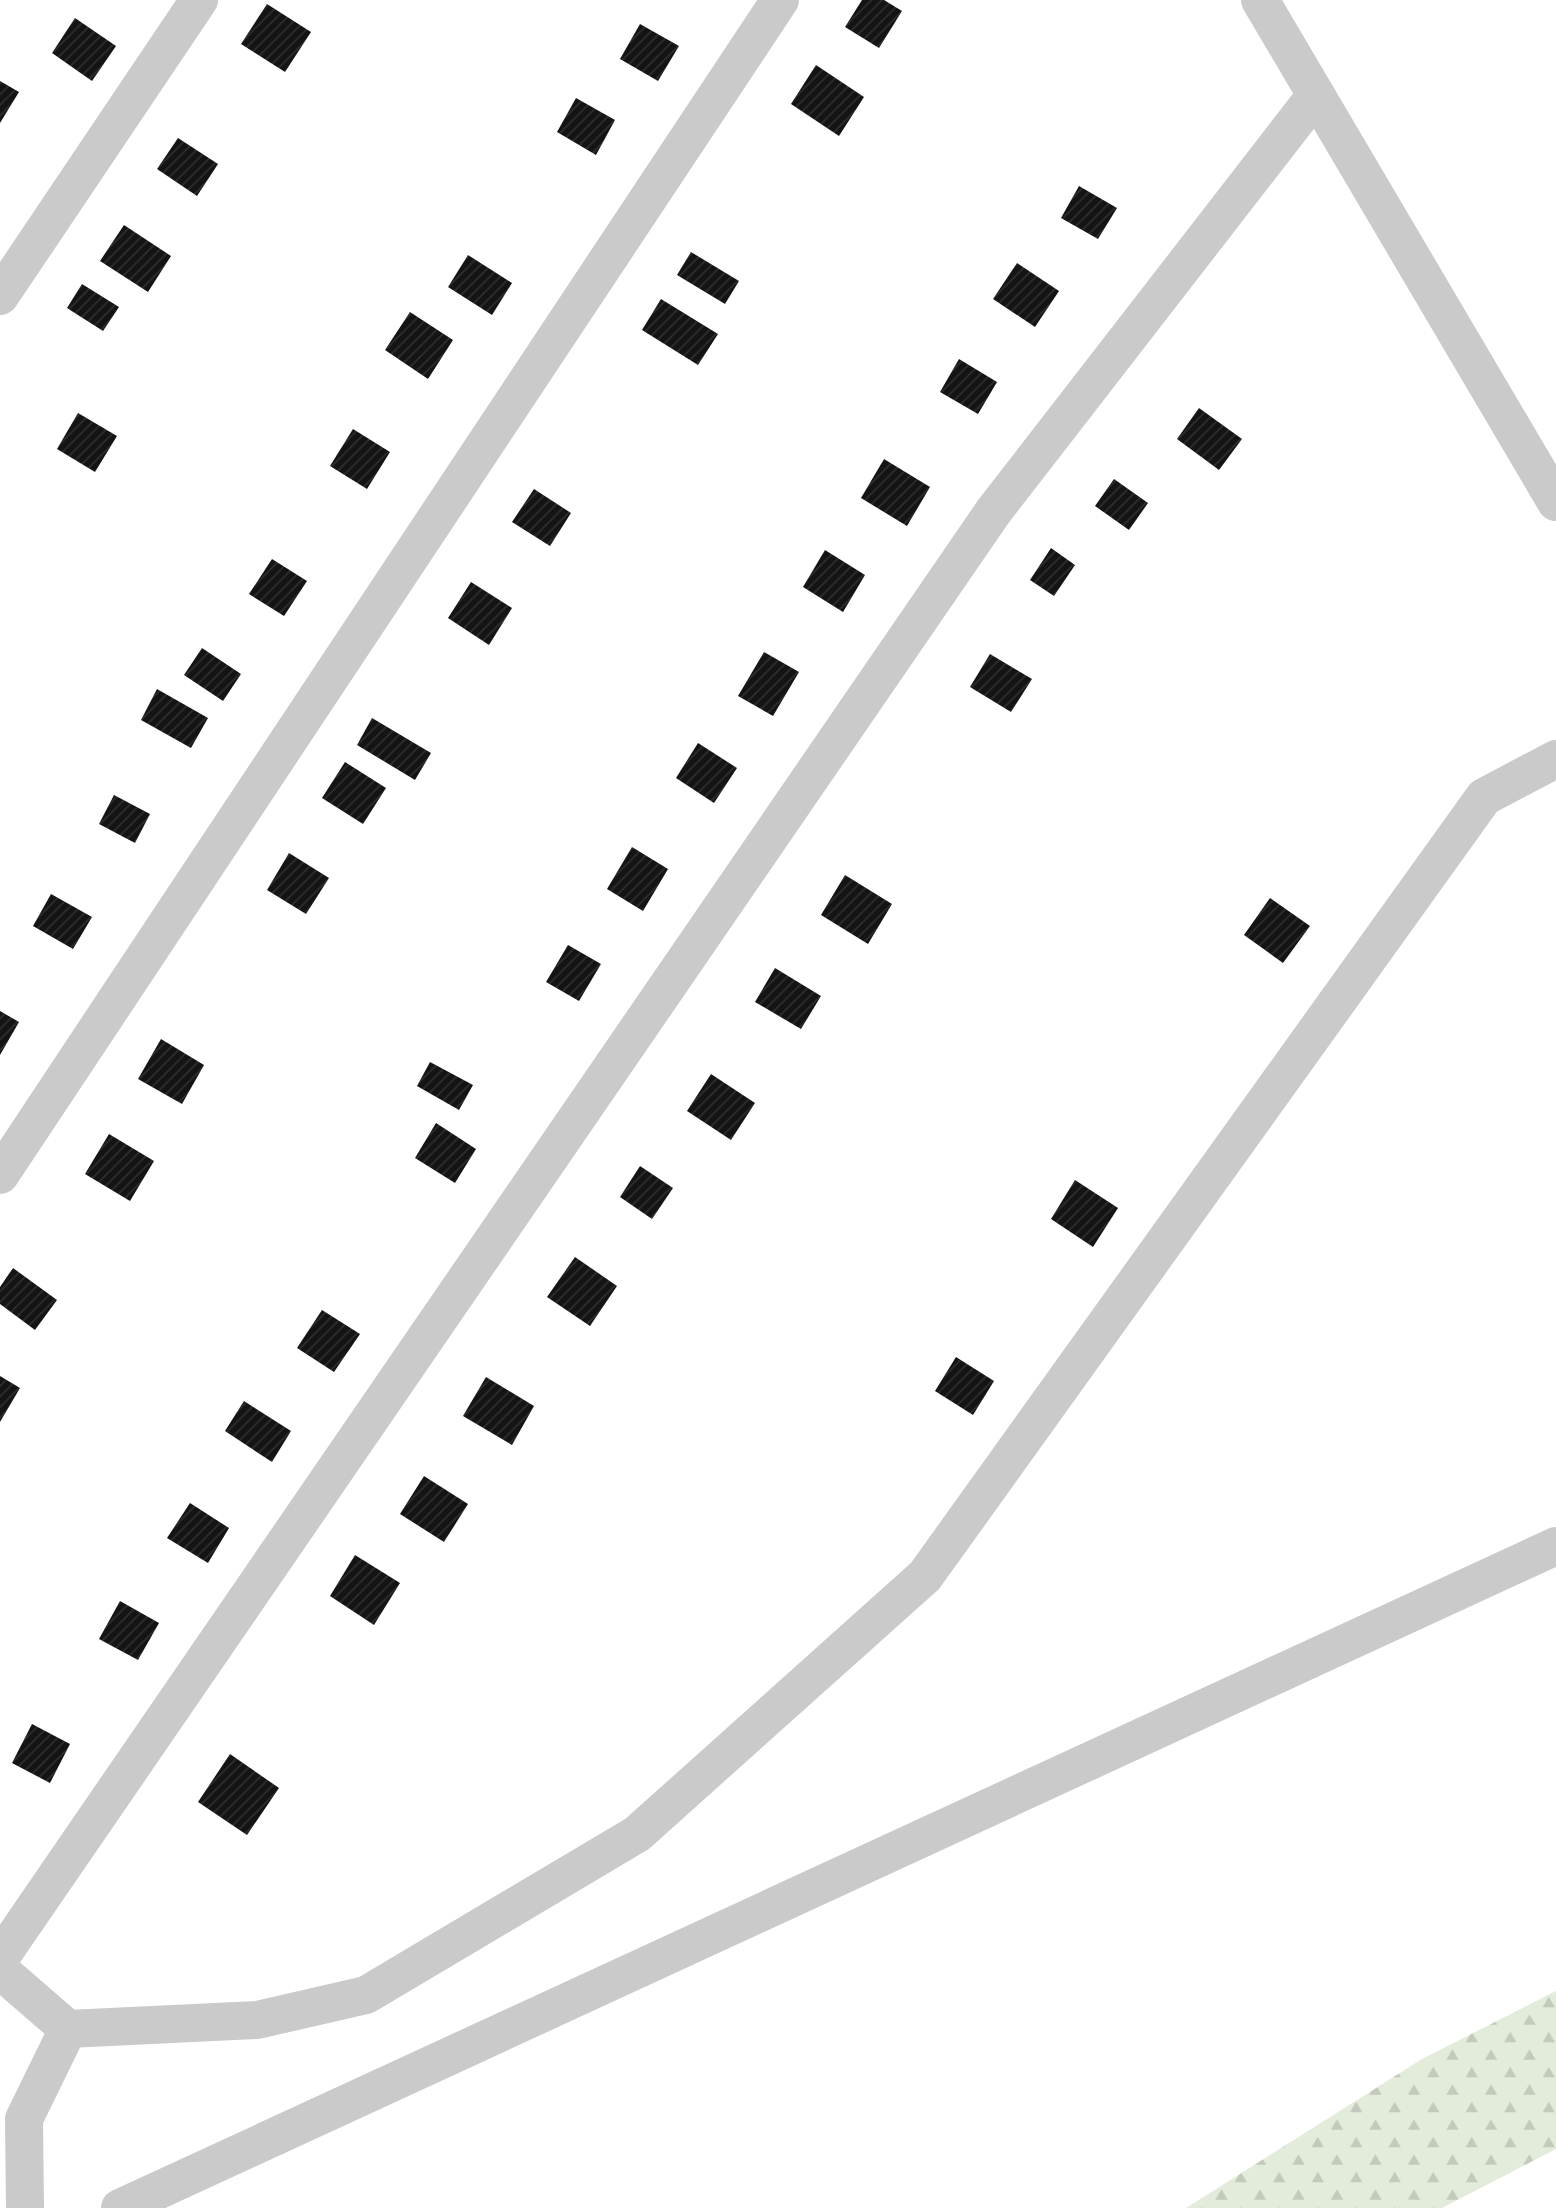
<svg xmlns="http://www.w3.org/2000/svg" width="1556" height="2208" font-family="Mulish,sans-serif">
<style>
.forest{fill:url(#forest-firs)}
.building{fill:url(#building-hatch)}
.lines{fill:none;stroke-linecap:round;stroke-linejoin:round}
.minor{stroke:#cacaca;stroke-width:38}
</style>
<defs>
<pattern id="forest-firs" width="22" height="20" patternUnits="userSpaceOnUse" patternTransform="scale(1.75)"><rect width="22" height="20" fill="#e3ebda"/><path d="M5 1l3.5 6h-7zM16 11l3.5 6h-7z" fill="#c3cabb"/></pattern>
<pattern id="building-hatch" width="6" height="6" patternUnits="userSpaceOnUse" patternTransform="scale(1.75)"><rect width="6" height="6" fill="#141414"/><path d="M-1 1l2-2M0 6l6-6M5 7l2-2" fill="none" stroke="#2e2e2e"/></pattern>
</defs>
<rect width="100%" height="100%" fill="#fff"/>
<path class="forest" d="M1556,1991V2149L1442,2208H1186L1422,2059Z"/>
<g class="building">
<path d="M862,0H884L902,11L879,48L845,27Z"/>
<path d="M267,4L311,32L285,72L241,44Z"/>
<path d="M75,18L116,46L92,81L52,53Z"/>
<path d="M640,24L679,46L658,81L620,59Z"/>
<path d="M816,65L864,97L839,136L791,104Z"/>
<path d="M0,81L19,92L0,123Z"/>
<path d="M576,98L615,120L596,155L557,132Z"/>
<path d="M178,138L218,164L197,196L157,169Z"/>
<path d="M1079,186L1117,208L1098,239L1061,218Z"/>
<path d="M124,225L171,256L148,292L100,261Z"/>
<path d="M691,252L739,281L725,304L677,275Z"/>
<path d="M468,255L512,283L492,315L448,287Z"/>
<path d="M1017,263L1059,291L1035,327L993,299Z"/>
<path d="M82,284L119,307L103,331L67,308Z"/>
<path d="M661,299L718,334L698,365L642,330Z"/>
<path d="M410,312L453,340L428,379L385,350Z"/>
<path d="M959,359L997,382L978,414L940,392Z"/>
<path d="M1199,408L1242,439L1219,470L1177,439Z"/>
<path d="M78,413L117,436L95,472L57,449Z"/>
<path d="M353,429L390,452L367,489L330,466Z"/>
<path d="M884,459L930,487L907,526L861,498Z"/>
<path d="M1114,479L1148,503L1129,530L1095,506Z"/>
<path d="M534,489L571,513L550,546L512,522Z"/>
<path d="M1051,548L1075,565L1054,596L1030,580Z"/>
<path d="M825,550L865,575L843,612L803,587Z"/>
<path d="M272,559L307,581L284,616L249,594Z"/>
<path d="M471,582L512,608L489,645L448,618Z"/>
<path d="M202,648L241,674L223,701L184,675Z"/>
<path d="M764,652L799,672L773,716L738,696Z"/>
<path d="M990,654L1032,679L1011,712L970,687Z"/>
<path d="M157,689L208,718L191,748L141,720Z"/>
<path d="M372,718L431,753L415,780L357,745Z"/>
<path d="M698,743L737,768L714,803L676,778Z"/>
<path d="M345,762L386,788L363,824L322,798Z"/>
<path d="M114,795L150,814L135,843L99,824Z"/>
<path d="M632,847L668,869L643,911L607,889Z"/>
<path d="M289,853L329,878L306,914L267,890Z"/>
<path d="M845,875L892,904L868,944L821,915Z"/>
<path d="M51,894L92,917L73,949L33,926Z"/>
<path d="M1270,898L1310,926L1283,963L1244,935Z"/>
<path d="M568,945L601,964L579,1001L546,982Z"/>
<path d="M775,968L821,996L801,1029L755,1002Z"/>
<path d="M0,1011L19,1022L0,1055Z"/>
<path d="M161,1039L204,1065L182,1104L138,1079Z"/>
<path d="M430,1062L473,1085L459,1110L417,1086Z"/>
<path d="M711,1074L755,1103L731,1140L687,1111Z"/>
<path d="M436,1123L476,1149L455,1183L415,1158Z"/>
<path d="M109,1134L154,1161L130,1201L85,1174Z"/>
<path d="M640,1166L673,1188L652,1219L620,1197Z"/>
<path d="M1075,1180L1118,1208L1093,1247L1051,1219Z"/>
<path d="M575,1257L617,1286L590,1326L547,1297Z"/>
<path d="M13,1268L57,1300L35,1330L0,1304V1287Z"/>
<path d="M322,1310L360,1334L334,1372L297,1348Z"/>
<path d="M956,1357L994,1381L973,1415L935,1391Z"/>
<path d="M0,1376L20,1388L0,1422Z"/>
<path d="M486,1377L534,1406L512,1445L463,1416Z"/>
<path d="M244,1401L291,1431L272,1462L225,1431Z"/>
<path d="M424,1476L468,1504L444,1542L400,1514Z"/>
<path d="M190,1503L229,1528L208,1563L167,1538Z"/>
<path d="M355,1555L400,1583L374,1625L330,1596Z"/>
<path d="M120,1601L159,1623L138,1660L99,1639Z"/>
<path d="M32,1724L70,1744L50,1783L12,1763Z"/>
<path d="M230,1754L279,1788L247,1835L198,1802Z"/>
</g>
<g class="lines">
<g class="minor">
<path d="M1260,0L1556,502"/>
<path d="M0,296L199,0"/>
<path d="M0,1175L780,0"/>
<path d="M0,1958L993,512L1316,95"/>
<path d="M0,1970L68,2029L24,2119L25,2208"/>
<path d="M68,2029L257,2020L366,1995L637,1834L925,1576L1484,797L1556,759"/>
<path d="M120,2208L1556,1546"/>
</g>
</g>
</svg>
